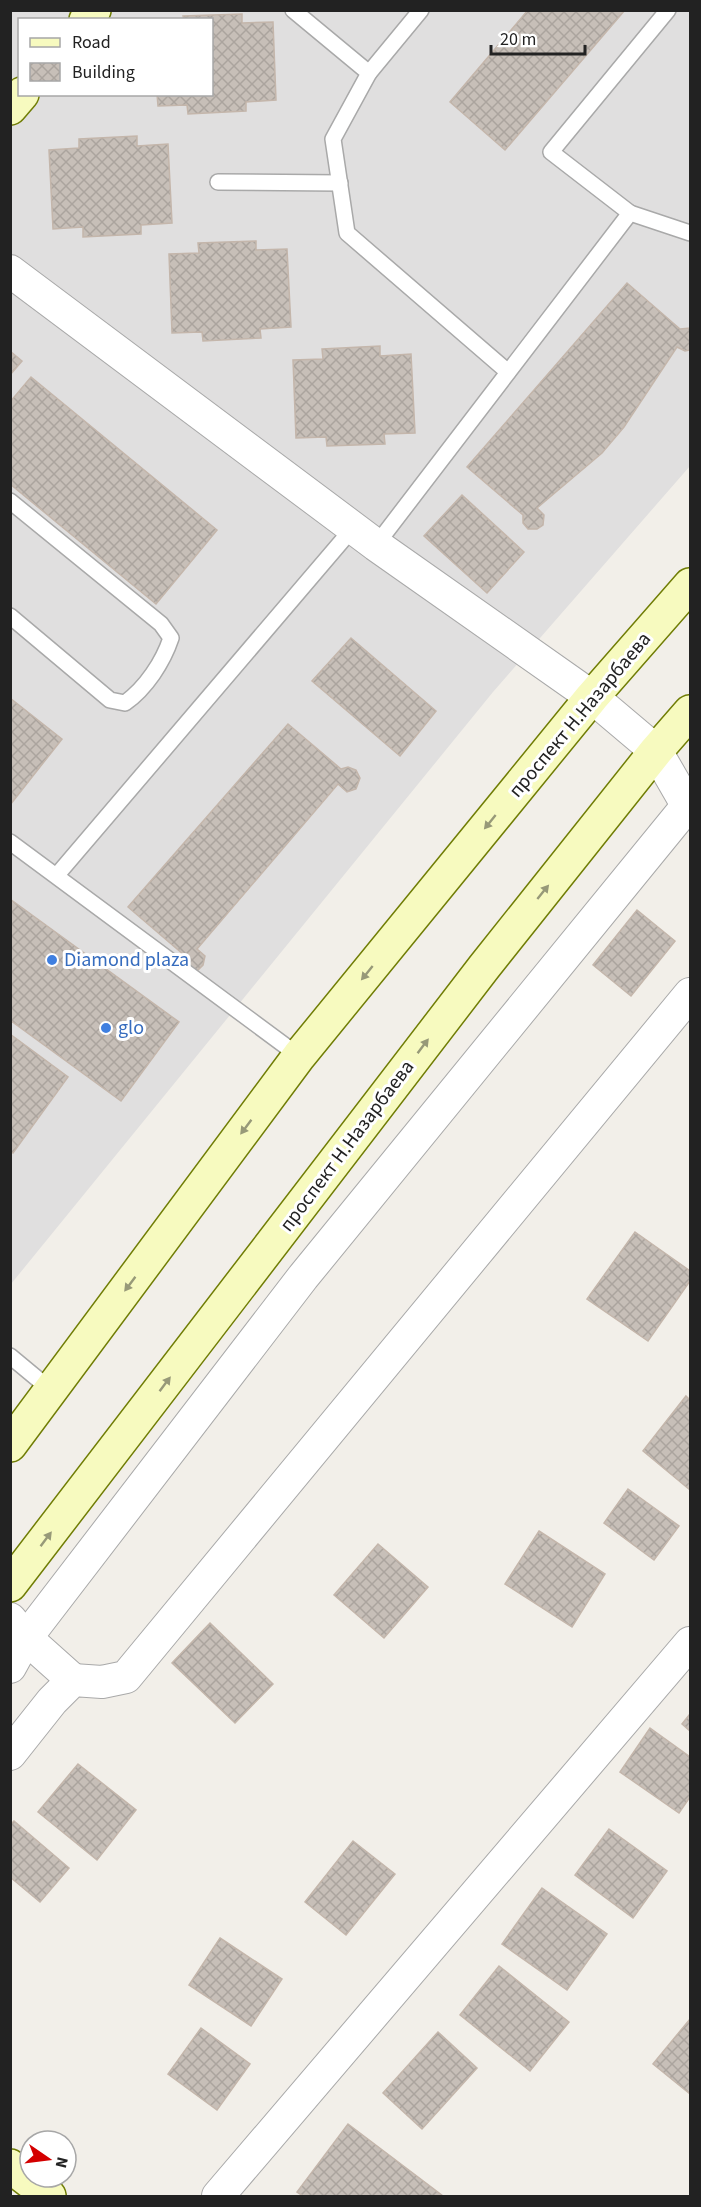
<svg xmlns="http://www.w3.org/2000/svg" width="701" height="2207" font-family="'Source Sans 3',sans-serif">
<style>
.residential{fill:#e0dfdf;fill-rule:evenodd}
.building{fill:url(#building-cross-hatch);stroke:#c4b6ab;stroke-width:1.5}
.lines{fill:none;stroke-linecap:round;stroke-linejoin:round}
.lane-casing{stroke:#a9a9a9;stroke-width:18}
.street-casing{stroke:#a9a9a9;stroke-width:34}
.secondary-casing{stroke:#707d05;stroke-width:36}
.lane{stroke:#fff;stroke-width:15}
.street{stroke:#fff;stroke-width:32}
.secondary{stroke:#f7fabf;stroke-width:33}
.oneway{fill:#979978}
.shop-dot{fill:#3f7fe0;stroke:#fff;stroke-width:2}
.labels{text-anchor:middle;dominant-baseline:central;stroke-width:6;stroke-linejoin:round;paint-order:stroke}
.street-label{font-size:20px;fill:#222;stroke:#fff}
.shop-label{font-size:20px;fill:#366cbe;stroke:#fff;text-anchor:start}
</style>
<defs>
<pattern id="building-cross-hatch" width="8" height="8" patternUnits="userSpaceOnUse" patternTransform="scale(1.5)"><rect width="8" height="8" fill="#c7bfb8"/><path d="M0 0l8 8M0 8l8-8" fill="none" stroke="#aba49e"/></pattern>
</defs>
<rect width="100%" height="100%" fill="#f2efe9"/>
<path class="residential" d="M11,11H690V466L493,692L11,1284ZM20,20H212V94H20Z"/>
<g class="building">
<path d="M528,10H625L505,150L450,102Z"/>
<path d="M242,14V23L273,22L276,100L246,102V111L188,114L187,105L158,106L157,94H212V20H184L183,16Z"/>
<path d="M137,136V146L168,144L172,223L141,225V234L83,237V227L53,229L49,150L79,148V139Z"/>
<path d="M256,241V250L287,249L291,327L260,329L261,338L203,341L202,332L172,333L169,254L199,253L198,243Z"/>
<path d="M627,283L680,329L690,328V350L685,351L677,347L624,427L602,453L537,508L544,515L543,525L537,529H528L523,523V515L467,467Z"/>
<path d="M380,346V356L411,354L415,433L384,434L385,444L327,446L326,437L296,438L293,360L323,359L322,349Z"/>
<path d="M10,351L22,361L10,375Z"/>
<path d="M31,377L217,530L156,604L10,484V402Z"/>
<path d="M462,495L524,552L487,593L424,536Z"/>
<path d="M351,638L436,711L400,756L312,681Z"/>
<path d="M10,698L62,739L10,805Z"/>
<path d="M288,724L341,769L348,767L356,770L360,778L356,789L347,792L338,784L197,949L205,956L203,965L198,970H189L184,964V955L128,907Z"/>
<path d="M10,899L179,1022L121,1101L10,1020Z"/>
<path d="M637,910L675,941L631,996L593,965Z"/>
<path d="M10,1034L68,1077L13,1153L10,1151Z"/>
<path d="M635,1232L690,1271V1281L648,1341L587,1299Z"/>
<path d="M686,1396L690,1400V1490L643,1451Z"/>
<path d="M628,1489L679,1526L654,1560L604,1523Z"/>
<path d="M539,1531L605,1574L572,1627L505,1584Z"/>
<path d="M378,1544L428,1587L384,1638L334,1595Z"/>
<path d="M210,1623L273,1684L235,1723L172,1663Z"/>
<path d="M690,1714V1731L682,1724Z"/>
<path d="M650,1728L690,1757V1797L679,1813L620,1772Z"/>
<path d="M78,1764L136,1810L97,1860L38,1812Z"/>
<path d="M14,1821L69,1868L40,1902L10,1877V1825Z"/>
<path d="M609,1829L667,1871L633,1918L575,1875Z"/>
<path d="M353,1841L395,1874L346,1935L305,1902Z"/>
<path d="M542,1888L607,1934L567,1990L502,1944Z"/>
<path d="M220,1938L282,1979L251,2026L189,1985Z"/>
<path d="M499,1966L569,2022L530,2071L460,2015Z"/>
<path d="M690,2019V2094L653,2064Z"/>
<path d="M201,2028L250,2064L217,2110L168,2074Z"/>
<path d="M438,2032L477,2068L422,2129L383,2093Z"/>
<path d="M348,2124L443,2196H303L297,2192Z"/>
</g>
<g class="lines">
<g class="lane-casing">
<g id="lane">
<path d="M293,10L369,73L333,139L347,233L508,372"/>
<path d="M369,73L421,10"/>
<path d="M218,182L340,183"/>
<path d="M630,213L551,152L668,10"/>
<path d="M10,501L161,624L171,638C163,662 146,688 125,703L110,700L10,616"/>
<path d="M376,545L630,213L690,233"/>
<path d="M10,842L299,1056"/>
<path d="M57,875L353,528"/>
<path d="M10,1356L51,1390"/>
</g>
</g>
<g class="street-casing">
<g id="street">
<path d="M10,271L376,545L592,697L656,751L690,810"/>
<path d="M10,1619L26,1638L73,1680"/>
<path d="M10,1667L26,1638L303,1277L688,805"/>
<path d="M10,1754L52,1701L73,1680L102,1682L126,1677L690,994"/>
<path d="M218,2196L690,1643"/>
</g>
</g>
<g class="secondary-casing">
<g id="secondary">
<path d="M86,20L94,10"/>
<path d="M10,108L22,94"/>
<path d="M10,1445L299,1056L592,697L690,585"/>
<path d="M10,1585L484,967L656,751L690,712"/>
<path d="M10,2166L49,2196"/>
</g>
</g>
<use href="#lane" class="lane"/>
<use href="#street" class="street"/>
<use href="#secondary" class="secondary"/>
</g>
<defs><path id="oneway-solid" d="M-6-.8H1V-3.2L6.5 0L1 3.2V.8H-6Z" transform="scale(1.5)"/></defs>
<g class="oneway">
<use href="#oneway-solid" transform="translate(490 822) rotate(129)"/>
<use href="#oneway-solid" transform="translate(543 892) rotate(-51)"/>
<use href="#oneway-solid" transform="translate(367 973) rotate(129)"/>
<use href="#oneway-solid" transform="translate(423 1046) rotate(-53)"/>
<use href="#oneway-solid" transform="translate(246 1127) rotate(127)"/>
<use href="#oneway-solid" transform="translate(130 1284) rotate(127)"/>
<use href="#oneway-solid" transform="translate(165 1384) rotate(-53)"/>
<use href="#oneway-solid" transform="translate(46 1539) rotate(-53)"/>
</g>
<g class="shop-dot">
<circle cx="52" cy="960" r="6"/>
<circle cx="106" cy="1028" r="6"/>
</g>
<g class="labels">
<g class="street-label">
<text transform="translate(580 715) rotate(-50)">проспект Н.Назарбаева</text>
<text transform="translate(347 1146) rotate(-53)">проспект Н.Назарбаева</text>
</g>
<g class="shop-label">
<text x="64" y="960">Diamond plaza</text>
<text x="118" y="1028">glo</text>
</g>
</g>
<rect width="701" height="2207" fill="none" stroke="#222222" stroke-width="24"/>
<rect x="18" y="18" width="195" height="78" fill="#ffffff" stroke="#a7a7a7" stroke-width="1.5"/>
<rect x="30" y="38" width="30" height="9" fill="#f7fabf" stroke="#a7a7a7" stroke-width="1.5"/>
<text x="72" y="48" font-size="18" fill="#222222">Road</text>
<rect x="30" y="63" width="30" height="18" fill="url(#building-cross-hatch)" stroke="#a7a7a7" stroke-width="1.5"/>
<text x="72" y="78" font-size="18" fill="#222222">Building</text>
<g transform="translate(48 2159) rotate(104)"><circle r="28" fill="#ffffff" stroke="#a7a7a7" stroke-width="1.5"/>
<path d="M0-4.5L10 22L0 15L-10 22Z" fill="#d40000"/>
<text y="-9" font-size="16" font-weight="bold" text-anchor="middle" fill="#222222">N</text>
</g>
<path d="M491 45v9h94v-9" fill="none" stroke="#222222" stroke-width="3"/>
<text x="500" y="45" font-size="18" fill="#222222" stroke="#ffffff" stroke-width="4.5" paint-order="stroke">20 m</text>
</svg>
